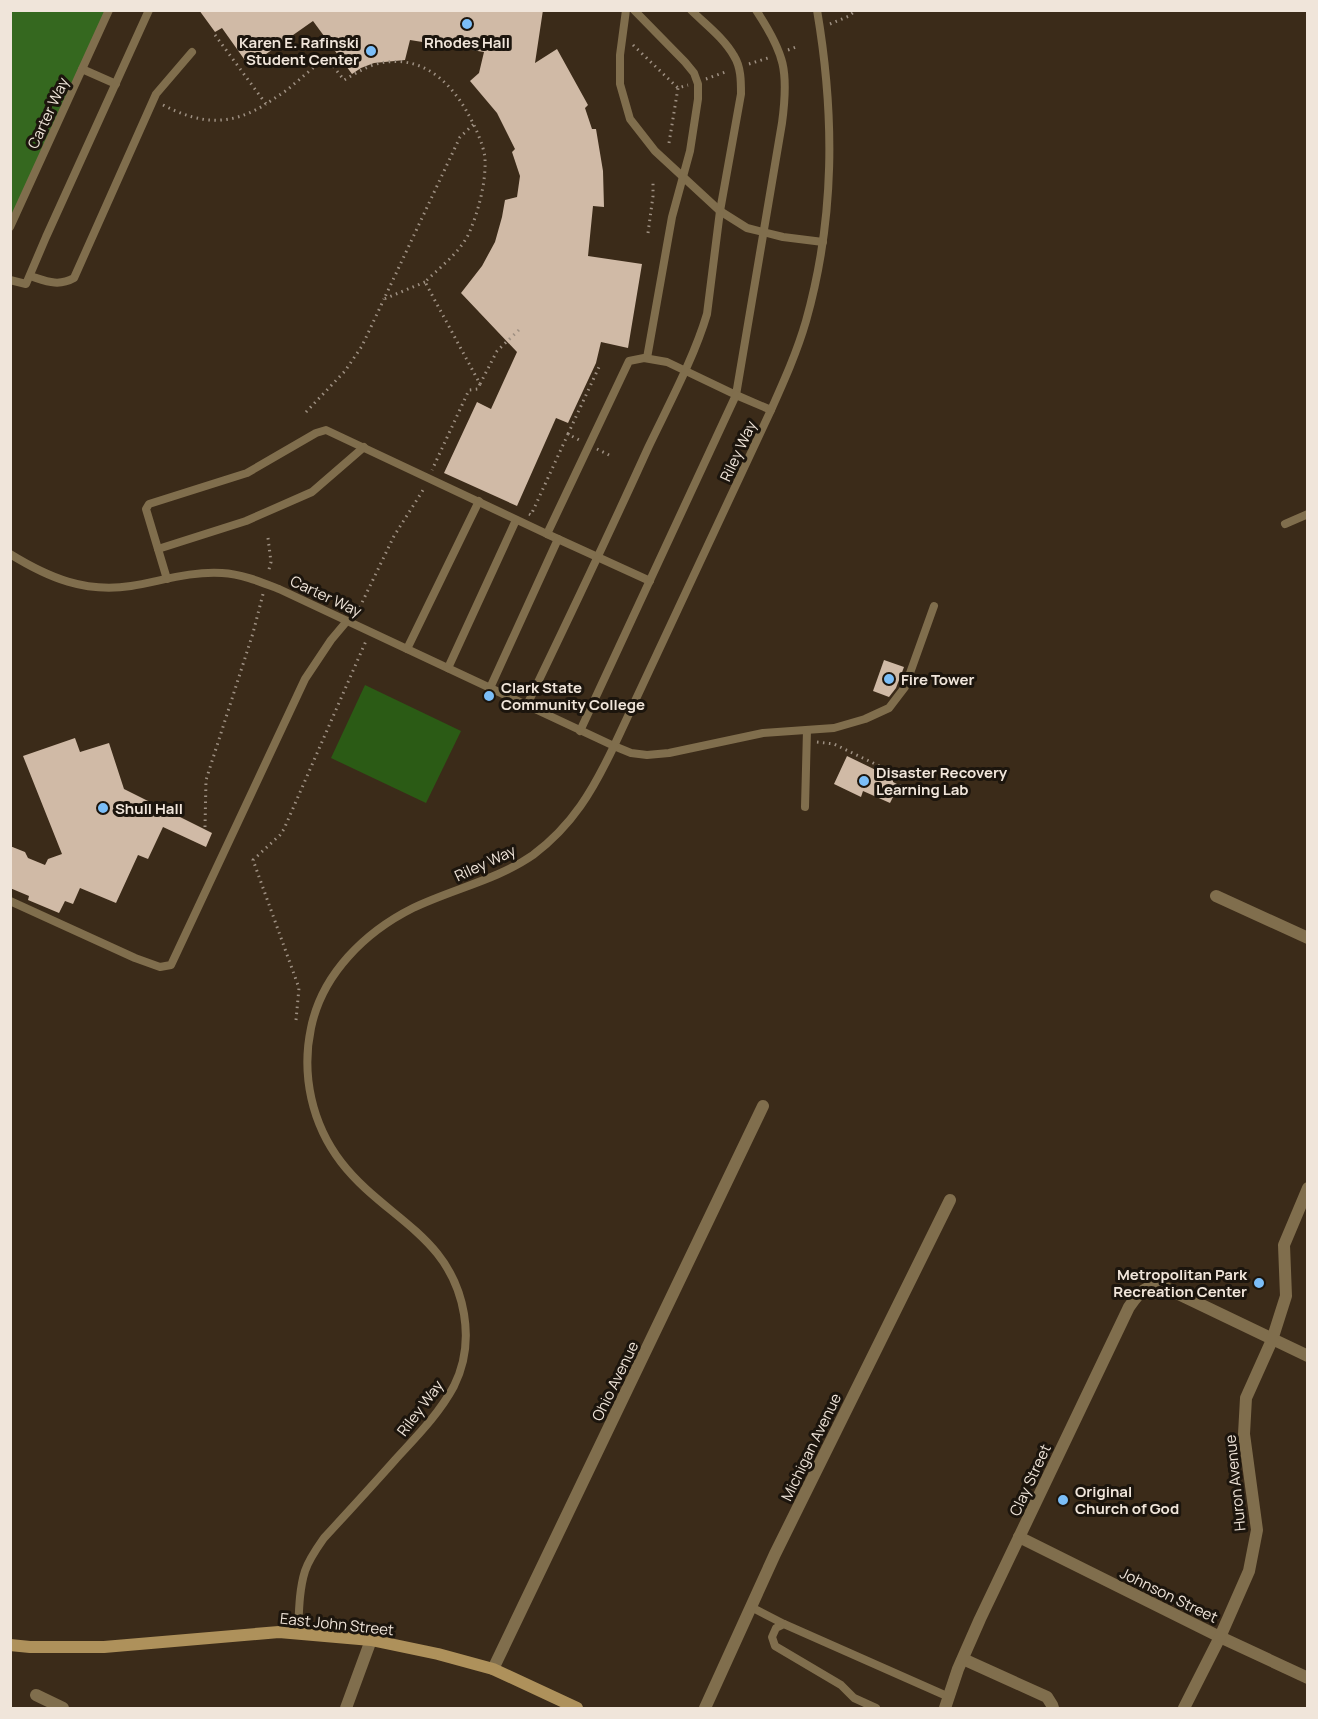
<svg xmlns="http://www.w3.org/2000/svg" width="1318" height="1719" font-family="Manrope,sans-serif">
<style>
.green{fill:#2b5b15}
.forest{fill:#35681f}
.building{fill:#d0baa6}
.lines{fill:none;stroke-linecap:round;stroke-linejoin:round}
.path{stroke:#9e9082;stroke-width:3;stroke-dasharray:1.5 4.5;stroke-linecap:butt}
.lane{stroke:#806e4d;stroke-width:8}
.street{stroke:#806e4d;stroke-width:12}
.secondary{stroke:#ae915b;stroke-width:12}
.poi-dot{fill:#7bbef8;stroke:#1c150d;stroke-width:2}
.labels{text-anchor:middle;dominant-baseline:central;stroke-width:6;stroke-linejoin:round;paint-order:stroke}
.poi-label{font-size:15px;font-weight:bold;fill:#f0e5da;stroke:#1c150d;text-anchor:start}
.street-label{font-size:15px;fill:#f0e5da;stroke:#1c150d}
</style>
<rect width="100%" height="100%" fill="#3b2b19"/>
<path class="green" d="M365,685L461,731L426,803L331,758Z"/>
<path class="forest" d="M11,11H110L11,232Z"/>
<g class="building">
<path d="M199,10H543L535,63L557,49L588,105L585,108L592,129H596L603,171L604,207L593,206L588,256L642,264L628,348L601,342L596,363L568,423L556,418L517,506L444,473L477,402L491,409L517,352L461,293L482,266L495,242L502,217L505,200L517,197L520,176L512,152L515,149L497,113L470,81L479,73L484,52L410,40L405,60L374,63L361,68L352,74L313,21L249,66L222,28L215,32Z"/>
<path d="M884,660L904,667L896,688L889,697L873,691Z"/>
<path d="M75,738L80,752L109,743L124,789L212,833L206,847L163,827L148,859L138,855L116,903L80,888L73,904L65,901L59,913L28,900L29,896L10,888V846L25,852L28,858L45,865L48,859L62,854L23,756Z"/>
<path d="M847,756L882,773V774L893,780V782L899,785L890,803L863,791L861,797L834,784Z"/>
</g>
<g class="lines">
<g class="path">
<path d="M830,24L849,16L856,10"/>
<path d="M215,35L266,104L287,90L326,57L344,80C353,75 362,69 373,65C415,52 447,76 467,112C474,124 484,145 485,159C486,182 479,209 470,231C461,252 441,266 425,282L480,384L478,389L469,390L432,470"/>
<path d="M633,45L678,88L688,85"/>
<path d="M788,50L799,46"/>
<path d="M749,64L771,57"/>
<path d="M706,79L728,71"/>
<path d="M163,105C200,124 229,127 266,104"/>
<path d="M669,143L678,88"/>
<path d="M648,233L653,196V181"/>
<path d="M425,282L384,299L460,137L474,124"/>
<path d="M480,384L497,351L522,327"/>
<path d="M306,412L345,371L362,346L384,299"/>
<path d="M568,434L599,367"/>
<path d="M597,449L609,455"/>
<path d="M529,514L531,515L568,434L581,441"/>
<path d="M268,538L271,562L268,573"/>
<path d="M357,613L394,536L425,487"/>
<path d="M817,742L834,744L904,778L898,792"/>
<path d="M205,827L206,780L253,633L263,594"/>
<path d="M296,1020L299,988L253,860L280,835L284,829L366,641"/>
</g>
<g class="lane">
<path d="M626,10L620,55V84L630,119L655,151L720,211L747,228L783,237L823,242"/>
<path d="M634,10L685,62L694,73L698,84V99L690,151L672,217L647,358"/>
<path d="M82,69L116,84"/>
<path d="M10,227L109,10"/>
<path d="M30,276C46,281 58,287 74,278L156,94L192,52"/>
<path d="M10,280L26,284L46,237L149,10"/>
<path d="M1285,524L1308,514"/>
<path d="M158,549L246,521L312,492L364,447"/>
<path d="M10,554C49,578 85,593 131,586C161,581 191,571 222,573C242,574 261,582 279,589L614,746L631,753L647,755L669,753L763,733L834,728L865,719L889,708L905,687L934,606"/>
<path d="M167,579L146,509L149,504L247,473L316,433L326,430L547,534"/>
<path d="M650,581L547,534L629,361L644,358L667,362L736,395L782,123C789,71 785,54 756,10"/>
<path d="M407,649L479,501"/>
<path d="M448,668L516,520"/>
<path d="M490,688L558,539"/>
<path d="M527,705C568,620 609,534 648,448C668,406 694,358 707,314L720,211L741,94C741,81 741,67 734,56C724,38 705,24 691,10"/>
<path d="M580,731L736,395L771,410"/>
<path d="M805,807L807,730"/>
<path d="M10,901L135,958L160,967L171,965L305,679L331,640L347,621"/>
<path d="M751,1607L784,1624"/>
<path d="M298,1633C299,1612 299,1590 305,1571C309,1559 317,1548 324,1538C348,1512 372,1486 395,1460C416,1437 439,1414 454,1386C465,1364 468,1338 464,1314C451,1235 384,1218 341,1162C312,1124 301,1075 311,1028C322,974 365,932 413,908C452,889 497,880 533,855C573,825 593,790 614,746L771,410C784,381 797,352 806,321C835,218 835,116 817,10"/>
<path d="M876,1708L854,1698L841,1685L775,1646L772,1637L776,1628L784,1624L949,1697"/>
</g>
<g class="street">
<path d="M1216,896L1308,938"/>
<path d="M1019,1537L1220,1637L1308,1678"/>
<path d="M963,1659L1047,1697L1052,1705L1053,1708"/>
<path d="M493,1669L763,1106"/>
<path d="M36,1695L63,1708"/>
<path d="M346,1708L371,1640"/>
<path d="M705,1708L775,1554L950,1200"/>
<path d="M945,1708L958,1669L980,1619L1129,1307C1139,1293 1145,1284 1164,1287L1308,1356"/>
<path d="M1184,1708L1220,1637L1249,1571L1257,1530L1244,1434L1246,1398L1272,1340L1286,1296L1284,1245L1308,1188"/>
</g>
<path class="secondary" d="M10,1645L30,1647H104L279,1632L371,1640L438,1654L493,1669L577,1708"/>
</g>
<g class="poi-dot">
<circle cx="467" cy="24" r="6"/>
<circle cx="371" cy="51" r="6"/>
<circle cx="889" cy="679" r="6"/>
<circle cx="489" cy="696" r="6"/>
<circle cx="864" cy="781" r="6"/>
<circle cx="103" cy="808" r="6"/>
<circle cx="1259" cy="1283" r="6"/>
<circle cx="1063" cy="1500" r="6"/>
</g>
<g class="labels">
<g class="poi-label">
<text x="359" y="42" text-anchor="end">Karen E. Rafinski<tspan x="359" dy="17">Student Center</tspan></text>
<text x="467" y="42" text-anchor="middle">Rhodes Hall</text>
<text x="901" y="679">Fire Tower</text>
<text x="501" y="687">Clark State<tspan x="501" dy="17">Community College</tspan></text>
<text x="876" y="772">Disaster Recovery<tspan x="876" dy="17">Learning Lab</tspan></text>
<text x="115" y="808">Shull Hall</text>
<text x="1247" y="1274" text-anchor="end">Metropolitan Park<tspan x="1247" dy="17">Recreation Center</tspan></text>
<text x="1075" y="1491">Original<tspan x="1075" dy="17">Church of God</tspan></text>
</g>
<g class="street-label">
<text transform="translate(48 113) rotate(-65)">Carter Way</text>
<text transform="translate(738 451) rotate(-65)">Riley Way</text>
<text transform="translate(326 596) rotate(25)">Carter Way</text>
<text transform="translate(485 863) rotate(-25)">Riley Way</text>
<text transform="translate(615 1381) rotate(-64)">Ohio Avenue</text>
<text transform="translate(420 1408) rotate(-53)">Riley Way</text>
<text transform="translate(811 1447) rotate(-64)">Michigan Avenue</text>
<text transform="translate(1030 1480) rotate(-65)">Clay Street</text>
<text transform="translate(1235 1483) rotate(-96)">Huron Avenue</text>
<text transform="translate(1169 1595) rotate(26)">Johnson Street</text>
<text transform="translate(337 1624) rotate(6)">East John Street</text>
</g>
</g>
<rect width="1318" height="1719" fill="none" stroke="#f0e5da" stroke-width="24"/>
</svg>
